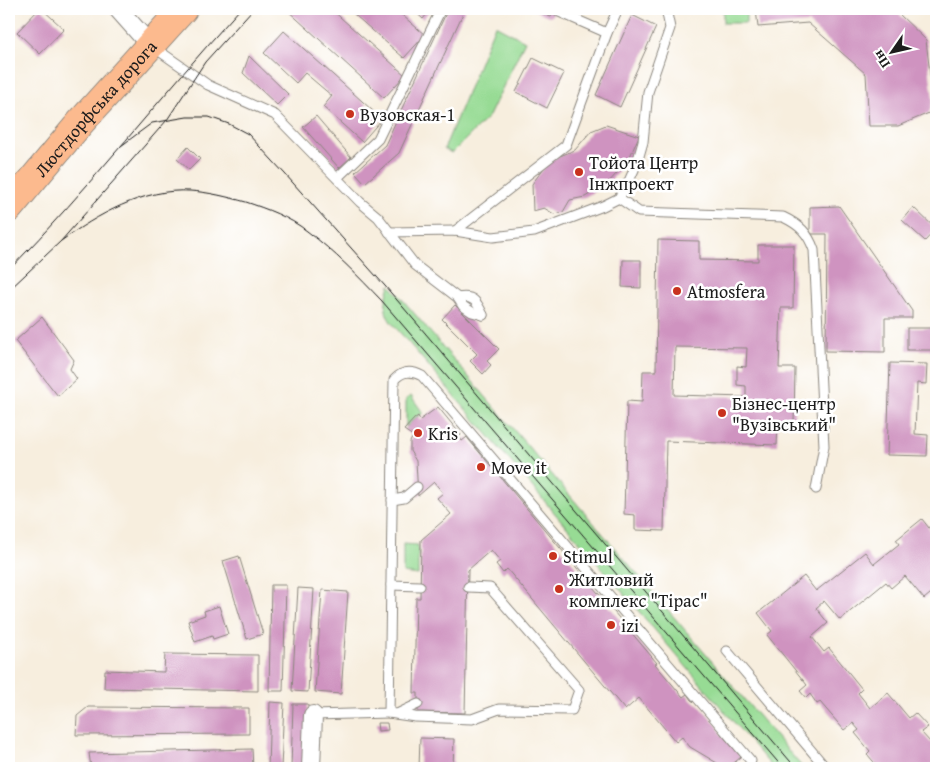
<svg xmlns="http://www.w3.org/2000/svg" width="945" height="777" font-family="'Gentium Book Plus',serif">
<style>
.green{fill:#97db94;stroke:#5a7c58}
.building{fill:#cf93c0;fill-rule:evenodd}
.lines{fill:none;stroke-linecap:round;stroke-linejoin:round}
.lane-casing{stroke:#8a857d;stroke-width:11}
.street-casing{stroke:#8a857d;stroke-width:20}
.primary-casing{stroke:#8a857d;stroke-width:30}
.lane{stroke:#fff;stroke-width:9}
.street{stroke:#fff;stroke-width:18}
.primary{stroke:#fcba8e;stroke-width:28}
.tram{stroke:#1c1c1c;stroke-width:1}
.poi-dot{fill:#c8321e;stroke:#fff;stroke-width:2}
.labels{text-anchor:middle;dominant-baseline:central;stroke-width:5;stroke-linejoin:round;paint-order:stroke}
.street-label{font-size:18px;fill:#1c1c1c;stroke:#fff}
.poi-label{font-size:18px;fill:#1c1c1c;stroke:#fff;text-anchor:start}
</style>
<rect width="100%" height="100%" fill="#fff"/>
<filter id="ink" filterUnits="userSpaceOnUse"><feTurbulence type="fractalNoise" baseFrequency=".02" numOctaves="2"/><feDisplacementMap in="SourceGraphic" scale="10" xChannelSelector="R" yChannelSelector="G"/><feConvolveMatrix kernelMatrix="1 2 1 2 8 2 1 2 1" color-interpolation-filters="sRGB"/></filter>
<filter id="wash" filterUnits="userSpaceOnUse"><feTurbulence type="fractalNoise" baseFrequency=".0096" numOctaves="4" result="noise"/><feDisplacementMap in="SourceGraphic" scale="20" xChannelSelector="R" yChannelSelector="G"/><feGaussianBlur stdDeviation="1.12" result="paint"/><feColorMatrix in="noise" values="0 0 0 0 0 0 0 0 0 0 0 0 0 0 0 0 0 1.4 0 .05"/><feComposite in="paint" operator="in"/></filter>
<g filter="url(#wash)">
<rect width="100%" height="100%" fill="#f7eede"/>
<g class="green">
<rect x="723" y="9" width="23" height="14"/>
<path d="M495,25L525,41L489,116L452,153L444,149Z"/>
<path d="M390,285L803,768H773L391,322C382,309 386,299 390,285Z"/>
<path d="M411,396L423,413L414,419L406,427V399Z"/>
<path d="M403,544L418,545V575L403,573Z"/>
</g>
<g id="blocks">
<g class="building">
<path d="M39,9H42L64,29L40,54L17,32Z"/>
<path d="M286,9H331L405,75L384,98Z"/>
<path d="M348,9H395L425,35L404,58Z"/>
<path d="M412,9H431L423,19Z"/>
<path d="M448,9H465L399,153L365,183L355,172L385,145Z"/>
<path d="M531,9H555L551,17Z"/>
<path d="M756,9H903L899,14L926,40L933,100L929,113L898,126H869L866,74L808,23L758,27Z"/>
<path d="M632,15L656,27L620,107L596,95Z"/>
<path d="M284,31L382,119L362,142L323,107L332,96L305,73L296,83L264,53Z"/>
<path d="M249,56L288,94L277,105L243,73Z"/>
<path d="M533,58L564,73L547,108L516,92Z"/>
<path d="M316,116L351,157L339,168L303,127Z"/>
<path d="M606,125L639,136L628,161L607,184L585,197L570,200L563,212L554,214L544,208L533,211L532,184L550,160L575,150L591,131Z"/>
<path d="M188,147L200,159L189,170L177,159Z"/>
<path d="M839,206L912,311V318H885V352L826,351L827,234H810V207Z"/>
<path d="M913,207L936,229L925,241L902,220Z"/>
<path d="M658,240L699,241V260L758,261V245H794L793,308H781L779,368H795L794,423H778L777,445L666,441L664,531L635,530V515L624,514L627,401L642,402L643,371H656ZM675,347L747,348L746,367L737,366V385L746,386V397L674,395Z"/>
<path d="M623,260H641V288L622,287Z"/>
<path d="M455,305L499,349L487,361L491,365L483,374L470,361L477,354L442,319Z"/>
<path d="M42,317L74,360L70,369L77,379L58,396L15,341Z"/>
<rect x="907" y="328" width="29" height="22"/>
<path d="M890,363L927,364L926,384L917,383L915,434L928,435L927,456L887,455Z"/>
<path d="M438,407L461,435L459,437L462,441L467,437L469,440L657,663L655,664L683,697L687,694L691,700L698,704L717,725L721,734L741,757L728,768H721L717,763L690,747L682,737L676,742L639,698L625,710L507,569L503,573L496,564L500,561L491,550L468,570L465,713L418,712V693H414L416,598H420L421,540L451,514L437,498L443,493L434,482L418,496L416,461L410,451V442L413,436L404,430L414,419L418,416L420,420Z"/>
<path d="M922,519L936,537V589L924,599L905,576L891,588L886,582L840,620L824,601L816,608L828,623L812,637L824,652L829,648L862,689L858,693L870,708L888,693L909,718L915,713L928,727L921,732L931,743L935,739L936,740V768H886L883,765L879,768L867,754L870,751L855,733L859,730L853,723L844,730L820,702L817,704L810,694L806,698L800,691L807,685L767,635L772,631L758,613L804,576L816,591L865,552L874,564L899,544L896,540Z"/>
<path d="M239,556L263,634L247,639L223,561Z"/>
<path d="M271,585H286L283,691H269Z"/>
<path d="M298,588L314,589L308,692L292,691Z"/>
<path d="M322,590L348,592L341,694L315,692Z"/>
<path d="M219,606L228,634L213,639L212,636L195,642L188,621L205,615L204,611Z"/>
<path d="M165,654L258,655V691L104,688L105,670L164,672Z"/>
<path d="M270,702L284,703L281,768H268Z"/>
<path d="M293,704H308L305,768H291Z"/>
<path d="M88,707L249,708V734L76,735L77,716Z"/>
<path d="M377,723H387L388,730L378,731Z"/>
<path d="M420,738L454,739L453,768H419Z"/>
<path d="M252,749L253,768H91L89,753Z"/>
</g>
</g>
</g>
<g filter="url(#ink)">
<use href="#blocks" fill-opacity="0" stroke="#8a857d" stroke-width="1"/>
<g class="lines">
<g class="lane-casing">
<g id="lane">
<path d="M559,12L607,33"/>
<path d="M152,46L208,85L275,115L360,202L378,217L415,265L458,298L463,306L472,312L483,315"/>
<path d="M337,178L378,139L441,9"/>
<path d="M619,198L639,212L783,217C800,225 808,233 814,250L824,446L816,489"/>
<path d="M455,231L566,145L607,33L618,9"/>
<path d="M389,232L455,231L493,237L534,232L603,206L619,198L629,181L637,163L643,142L648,92L670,28L666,9"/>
<path d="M458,298C474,295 477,302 483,315"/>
<path d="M392,500L404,498L417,487"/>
<path d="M391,585L420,586"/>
<path d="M727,651L826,768"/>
<path d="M389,713L415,717L472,719L499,709L572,710L579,690L490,588L468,587"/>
<path d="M397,714L418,704"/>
<path d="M313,715L389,713L394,380C402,371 411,370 422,376L751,761"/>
</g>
</g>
<g class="street-casing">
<g id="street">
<path d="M118,9L150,45"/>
<path d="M311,768L313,715"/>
</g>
</g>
<g class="primary-casing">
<g id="primary">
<path id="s1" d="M9,208L80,123L183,9"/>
</g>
</g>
<use href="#lane" class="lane"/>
<use href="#street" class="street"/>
<use href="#primary" class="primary"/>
<g class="tram">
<path d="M121,146L152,123L187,117H209L229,124L248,134L285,174L385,286L796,768"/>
<path d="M61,241C97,215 144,188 190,191C208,192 228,197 246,202C267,209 289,217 307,231C335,252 358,276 382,301L783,768"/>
<path d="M9,270C90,187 162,95 240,9"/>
<path d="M9,290L61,241L167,120L205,62L253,9"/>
</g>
</g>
</g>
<g class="poi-dot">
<circle cx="350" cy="114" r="5"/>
<circle cx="579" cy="172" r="5"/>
<circle cx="677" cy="291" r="5"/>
<circle cx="722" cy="413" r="5"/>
<circle cx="418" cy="433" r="5"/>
<circle cx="481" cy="467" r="5"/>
<circle cx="553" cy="556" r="5"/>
<circle cx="559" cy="589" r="5"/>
<circle cx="611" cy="625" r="5"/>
</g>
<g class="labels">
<g class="street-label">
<text stroke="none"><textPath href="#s1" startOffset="132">Люстдорфська дорога</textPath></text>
</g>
<g class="poi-label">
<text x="360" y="114">Вузовская-1</text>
<text x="589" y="162">Тойота Центр<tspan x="589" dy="21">Інжпроект</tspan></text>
<text x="687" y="291">Atmosfera</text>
<text x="732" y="403">Бізнес-центр<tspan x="732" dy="21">"Вузівський"</tspan></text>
<text x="428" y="433">Kris</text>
<text x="491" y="467">Move it</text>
<text x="563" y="556">Stimul</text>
<text x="569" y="579">Житловий<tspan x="569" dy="21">комплекс "Тірас"</tspan></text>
<text x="621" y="625">izi</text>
</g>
</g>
<rect width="945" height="777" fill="none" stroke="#fff" stroke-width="30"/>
<g transform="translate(892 52) rotate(236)" stroke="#ffffff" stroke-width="4" paint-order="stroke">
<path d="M0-4L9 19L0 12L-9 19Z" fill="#1c1c1c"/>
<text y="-8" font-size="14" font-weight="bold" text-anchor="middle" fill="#1c1c1c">Пн</text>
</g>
</svg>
